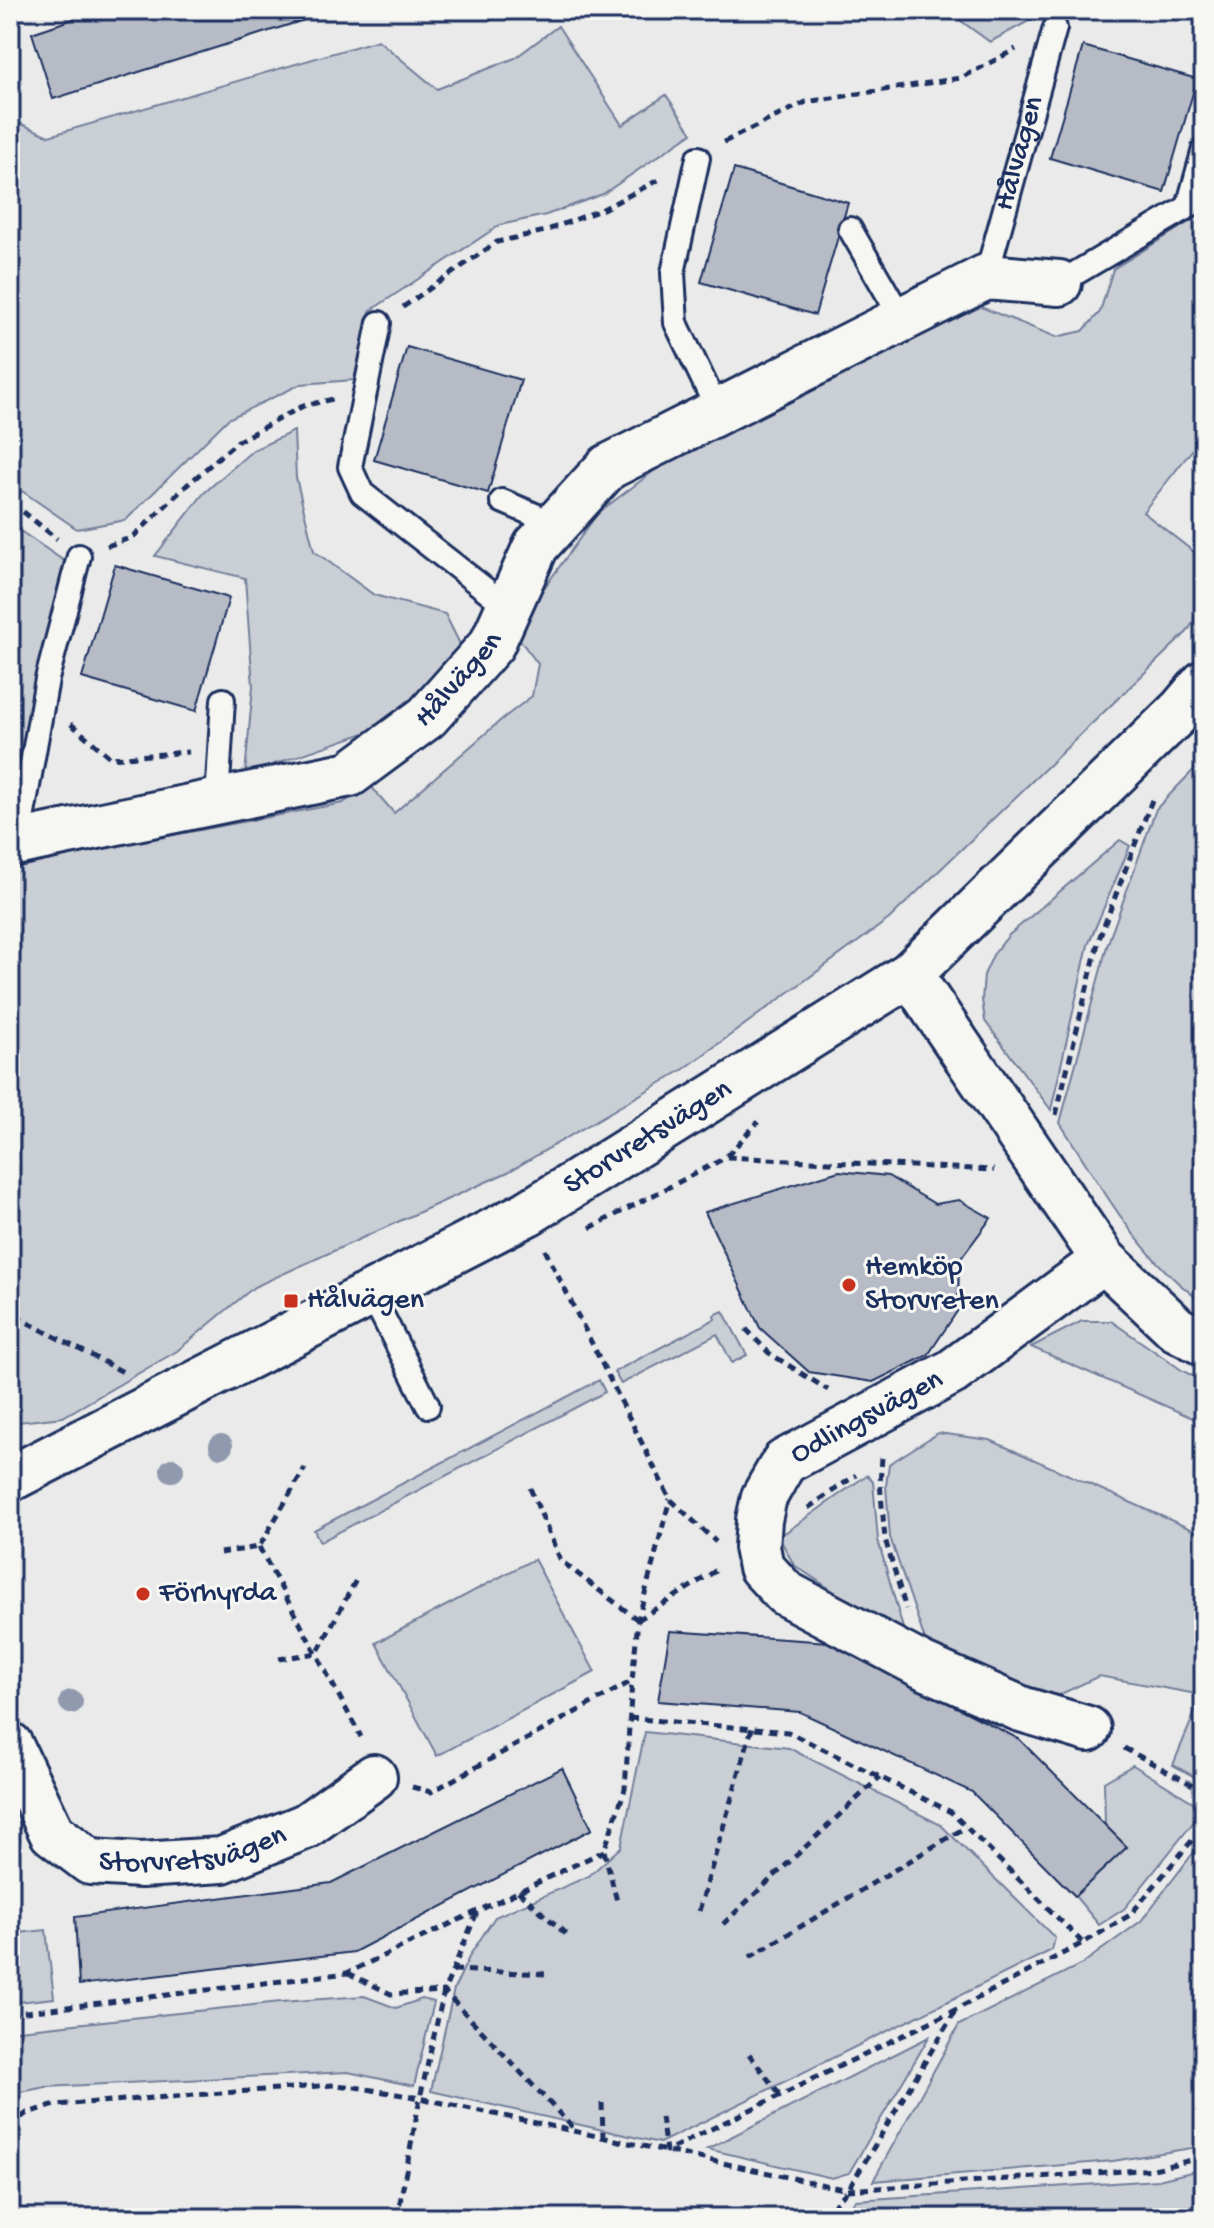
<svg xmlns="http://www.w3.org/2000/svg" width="1214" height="2228" font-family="'Gochi Hand',sans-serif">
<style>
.green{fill:#caced5;stroke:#727e9a;stroke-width:2}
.building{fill:#b6bbc6;stroke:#1b2f5e;stroke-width:2}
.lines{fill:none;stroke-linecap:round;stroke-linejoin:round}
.lane-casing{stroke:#1b2f5e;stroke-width:28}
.street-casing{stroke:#1b2f5e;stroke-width:50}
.secondary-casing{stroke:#1b2f5e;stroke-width:50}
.path{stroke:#1b2f5e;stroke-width:5;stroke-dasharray:8 6;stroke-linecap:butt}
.lane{stroke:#f6f6f2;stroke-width:22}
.street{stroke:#f6f6f2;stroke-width:44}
.secondary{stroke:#f6f6f2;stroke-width:44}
.tree{fill:#9099ad}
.poi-dot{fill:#c8321e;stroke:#f6f6f2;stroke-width:3}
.labels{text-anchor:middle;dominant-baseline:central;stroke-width:6;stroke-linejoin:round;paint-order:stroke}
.street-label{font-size:30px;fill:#1b2f5e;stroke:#f6f6f2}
.poi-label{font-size:30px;fill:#1b2f5e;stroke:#f6f6f2;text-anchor:start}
</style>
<rect width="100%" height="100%" fill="#e9eae9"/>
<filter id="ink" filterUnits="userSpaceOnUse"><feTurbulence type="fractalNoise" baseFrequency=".0125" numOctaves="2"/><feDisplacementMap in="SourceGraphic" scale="16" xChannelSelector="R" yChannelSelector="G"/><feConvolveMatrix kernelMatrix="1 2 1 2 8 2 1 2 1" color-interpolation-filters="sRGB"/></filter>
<g filter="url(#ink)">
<g class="green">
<path d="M946,10H1049L990,42Z"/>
<path d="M558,26L622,125L666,95L692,133L603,194L546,215L500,225L370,311L354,380L301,384L228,419L126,520L77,529L22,491L10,507V122H17L49,136L378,40L437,89L515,58Z"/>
<path d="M1204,213V435L1143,512L1204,560V605L1187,632L889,919L684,1069L508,1172L254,1287L177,1351L63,1417L10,1423V869L120,845L343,803L370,785L394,813L501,720L532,696L538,664L516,635L542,591L598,513L659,467L971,303L1056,337L1083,331L1100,312L1113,269Z"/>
<path d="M294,431L296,478L314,551L374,595L445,614L463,650L388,725L245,774L253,686L245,578L155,556L204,493L253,450Z"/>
<path d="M10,524L64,561L10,801Z"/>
<path d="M1204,759V1303C1140,1260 1101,1186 1060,1123L1107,946L1156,809Z"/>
<path d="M1120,840L1130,846L1088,945L1051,1110L985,1021L982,1000L984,975L993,955L1009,935Z"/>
<path d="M723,1311L747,1355L732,1363L717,1334L621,1384L614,1372L715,1319L714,1315Z"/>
<path d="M1082,1321H1111L1183,1371L1204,1382V1423L1031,1347Z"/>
<path d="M599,1380L605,1392L320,1542L314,1530Z"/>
<path d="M938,1433L990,1440L1204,1535V1782L1173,1765L1202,1695L1099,1676L1040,1704L928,1649L890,1537L886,1486L889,1464Z"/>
<path d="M867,1475L873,1482L878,1540L906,1639L794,1565L779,1537Z"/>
<path d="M534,1559L595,1672L437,1756L376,1643Z"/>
<path d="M645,1732L789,1748L941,1825L1055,1938L1052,1950L660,2143L431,2091L454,1989L470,1955L495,1917L589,1876L621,1847Z"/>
<path d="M1133,1765L1204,1809L1124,1909L1099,1925L1075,1896L1127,1847L1105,1825L1104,1782Z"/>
<path d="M1204,1839V2146L1113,2161L873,2181L959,2025L1082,1964L1141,1921Z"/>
<path d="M46,1930L54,1998L10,2003V1934Z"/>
<path d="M364,1996L396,2008L422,1999L434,2002L414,2086L348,2072L46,2087L10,2094V2031L281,2002Z"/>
<path d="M929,2037L849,2173L832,2178L707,2149Z"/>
<path d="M1204,2169V2218H838L856,2200L1158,2180Z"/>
</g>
<g class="building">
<path d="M100,10H336L53,99L32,33Z"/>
<path d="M1083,46L1197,79L1164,192L1050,158Z"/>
<path d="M734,169L848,203L815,315L701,282Z"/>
<path d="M407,347L521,380L488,493L374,460Z"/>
<path d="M115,565L229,598L196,711L82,678Z"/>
<path d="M839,1171L888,1176L935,1204L959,1200L991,1218L959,1261L958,1310L928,1355L873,1382L809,1372L760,1328L705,1212Z"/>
<path d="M670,1631L829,1642L1019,1739L1127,1847L1075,1896L972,1792L800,1712L658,1701Z"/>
<path d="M562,1768L592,1829L354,1952L79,1985L75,1917L331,1883Z"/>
</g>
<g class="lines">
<g class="lane-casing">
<g id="lane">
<path d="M698,158L673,273L676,323L718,411"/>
<path d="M850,229L902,319"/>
<path id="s1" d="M986,277L1055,28"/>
<path d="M1059,283L1188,207L1204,149"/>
<path d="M379,323L350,467L362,493L508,607"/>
<path d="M502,501L556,524"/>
<path d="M217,801L223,700"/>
<path d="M18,842L47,679L79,556"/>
<path d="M371,1293L428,1406"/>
</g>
</g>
<g class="street-casing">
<g id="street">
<path id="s2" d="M10,844L350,774L427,717L492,644L536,546L608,467L986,277L1059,283"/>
<path d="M910,974L1104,1260L1177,1329L1204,1343"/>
<path id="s3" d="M1088,1729L1021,1709L923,1666L785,1593L761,1567L757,1547L759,1520L764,1497L784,1462L952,1372L1104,1260"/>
<path id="s4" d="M10,1745L52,1833L90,1862L141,1865L222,1860L306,1826L374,1777"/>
</g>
</g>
<g class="secondary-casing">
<g id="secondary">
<path id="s5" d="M10,1479L528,1213L910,974L1181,710L1204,683"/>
</g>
</g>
<g class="path">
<path d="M724,142L806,102L961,78L1016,49"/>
<path d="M403,307L497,242L545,231L603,209L660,179"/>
<path d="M10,508L21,510L57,539"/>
<path d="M107,546L133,537L187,485L238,441L303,406L333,399"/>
<path d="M71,724L111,758L189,752"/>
<path d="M1056,1115L1099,939L1152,800"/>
<path d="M727,1156L758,1122"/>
<path d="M590,1228L727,1157L994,1170"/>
<path d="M545,1250L670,1499L716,1542"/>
<path d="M10,1303L17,1317L127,1374"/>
<path d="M746,1329L769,1353L828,1390"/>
<path d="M882,1458L880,1483L885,1539L906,1609"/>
<path d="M530,1488L561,1561L638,1620"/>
<path d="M808,1508L856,1475"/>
<path d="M259,1547L361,1737"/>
<path d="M220,1553L259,1547L305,1468"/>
<path d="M638,1620L720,1568"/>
<path d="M279,1659L317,1653L357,1578"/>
<path d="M629,1718L788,1732L951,1812L1083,1943"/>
<path d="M1124,1748L1204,1791"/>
<path d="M412,1787L431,1792L632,1681L638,1620L670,1499"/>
<path d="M604,1851L618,1905"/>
<path d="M518,1891L568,1936"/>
<path d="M699,1911L752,1728"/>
<path d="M723,1924L880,1777"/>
<path d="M750,1957L966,1827"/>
<path d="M453,1970L547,1974"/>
<path d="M348,1973L391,1994L444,1991L576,2131"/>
<path d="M10,2014L347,1973L604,1851L625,1789L632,1681"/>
<path d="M749,2054L780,2095"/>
<path d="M602,2103L603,2137"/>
<path d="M661,2117L666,2151L957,2009L1083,1943L1130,1915L1204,1826"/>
<path d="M10,2126L27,2113L56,2105L334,2085L355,2087L420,2098L848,2190L1154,2169L1204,2157"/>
<path d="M397,2218L420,2098L444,1991L478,1910"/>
<path d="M822,2218L848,2190L956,2010"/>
</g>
<use href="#lane" class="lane"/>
<use href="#street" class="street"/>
<use href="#secondary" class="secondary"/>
</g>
<g class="tree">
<circle cx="221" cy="1446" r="12"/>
<circle cx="172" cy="1470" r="12"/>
<circle cx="71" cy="1702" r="12"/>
</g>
</g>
<g class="poi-dot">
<circle cx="849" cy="1285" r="8"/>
<rect x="283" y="1293" width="16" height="16" rx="4"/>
<circle cx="143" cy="1594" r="8"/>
</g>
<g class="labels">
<g class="street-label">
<text stroke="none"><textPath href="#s1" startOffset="128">Hålvägen</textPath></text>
<text stroke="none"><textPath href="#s2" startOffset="492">Hålvägen</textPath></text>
<text stroke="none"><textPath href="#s5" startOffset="724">Storvretsvägen</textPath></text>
<text stroke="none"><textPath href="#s3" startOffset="574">Odlingsvägen</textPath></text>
<text stroke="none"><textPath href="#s4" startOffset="250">Storvretsvägen</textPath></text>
</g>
<g class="poi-label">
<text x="865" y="1268">Hemköp<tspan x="865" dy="34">Storvreten</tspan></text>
<text x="307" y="1301">Hålvägen</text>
<text x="159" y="1594">Förhyrda</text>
</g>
</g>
<rect width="1214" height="2228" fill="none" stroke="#f6f6f2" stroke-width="40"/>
<rect x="20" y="20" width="1174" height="2188" fill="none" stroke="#1b2f5e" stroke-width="3" filter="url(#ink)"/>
</svg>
